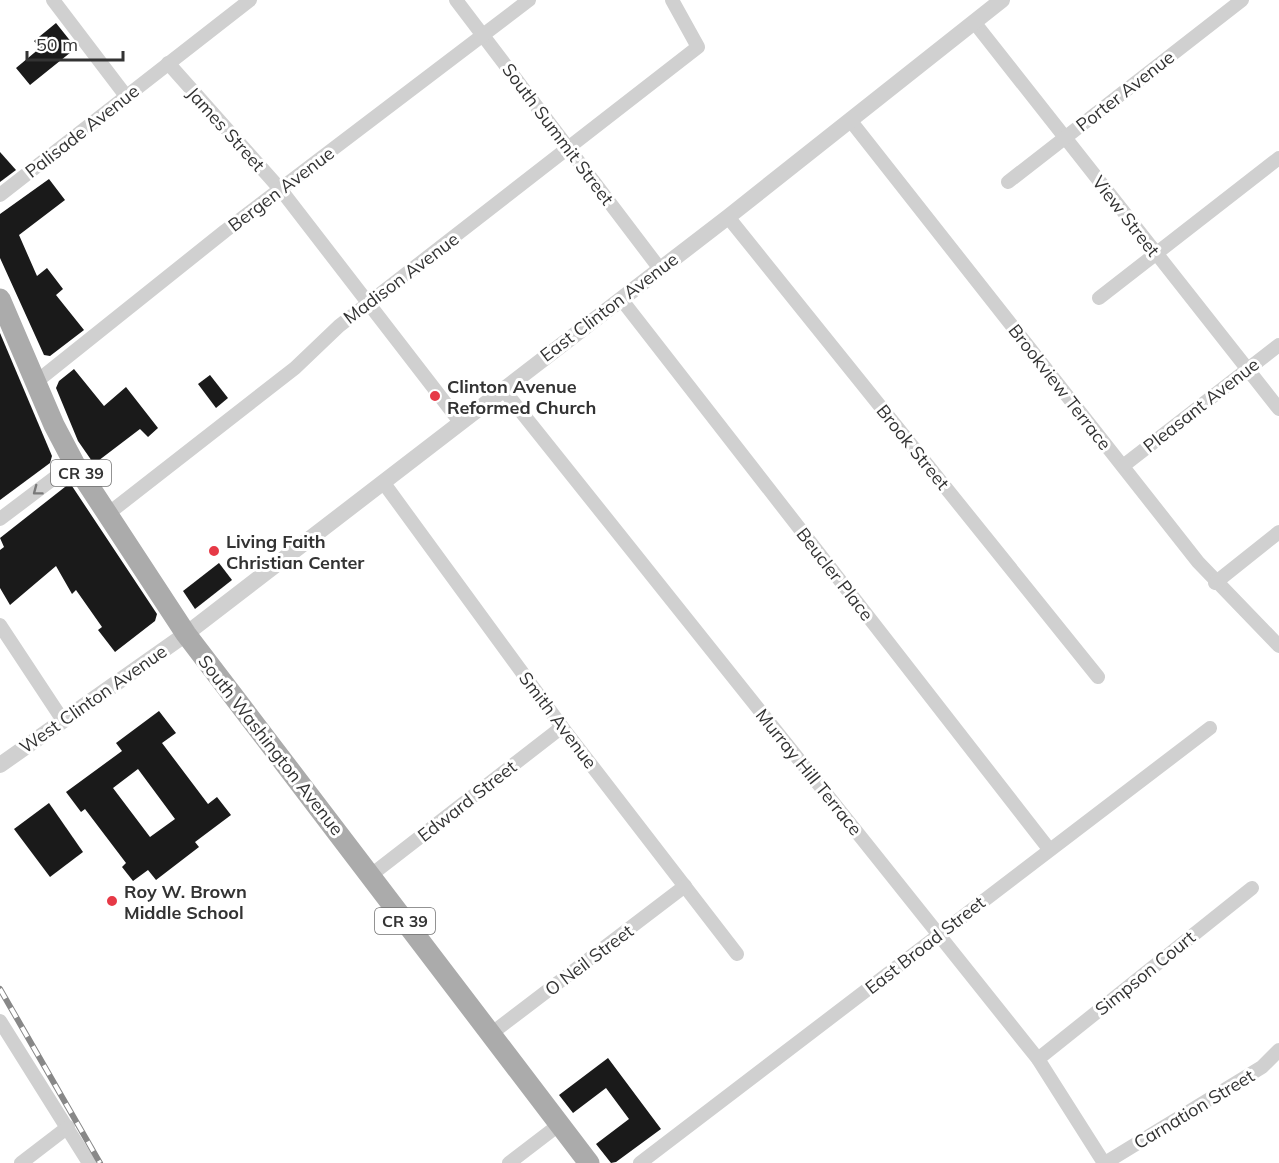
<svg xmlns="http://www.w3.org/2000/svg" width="1279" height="1163" font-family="Mulish,sans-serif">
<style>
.building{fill:#1a1a1a;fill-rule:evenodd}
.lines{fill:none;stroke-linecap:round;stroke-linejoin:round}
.minor{stroke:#d0d0d0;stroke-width:14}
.tertiary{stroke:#d0d0d0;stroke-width:16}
.primary{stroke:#ababab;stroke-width:21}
.rail-casing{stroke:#888;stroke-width:6}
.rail{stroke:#fff;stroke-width:4;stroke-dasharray:11;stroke-linecap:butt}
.oneway{stroke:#7a7a7a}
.poi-dot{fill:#e63946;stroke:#fff;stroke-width:2}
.labels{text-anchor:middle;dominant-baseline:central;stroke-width:6;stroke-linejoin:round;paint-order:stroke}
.shield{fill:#fff;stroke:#707070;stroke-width:1.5}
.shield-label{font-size:16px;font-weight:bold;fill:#333}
.street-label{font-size:18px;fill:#333;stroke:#fff}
.poi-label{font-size:18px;font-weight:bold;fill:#333;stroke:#fff;text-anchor:start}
</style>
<rect width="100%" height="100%" fill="#fff"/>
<g class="building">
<path d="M56,23L76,48L30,85L16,68L40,48L34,41Z"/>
<path d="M0,152L16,170L0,182Z"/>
<path d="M49,179L65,200L19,235L37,276L47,268L63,289L56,295L84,330L50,356L44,355L0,258V214Z"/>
<path d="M0,333L52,456L50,463L0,500Z"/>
<path d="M74,369L104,406L126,387L158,428L148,437L140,429L94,464L78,441L56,388L59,381Z"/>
<path d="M210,375L228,398L216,408L198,384Z"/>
<path d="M70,483L157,614L155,621L115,652L98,630L102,627L76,590L72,594L56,566L10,605L0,588V550L4,547L0,538Z"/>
<path d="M219,563L232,580L195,609L183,591Z"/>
<path d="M159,711L176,733L162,743L208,804L217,797L231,815L195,842L199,847L156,880L148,870L133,881L122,867L126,863L85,809L81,812L66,792L122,751L116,743ZM138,769L175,819L150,837L113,788Z"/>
<path d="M49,803L83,852L50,877L14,829Z"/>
<path d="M608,1058L661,1129L616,1162L611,1163L596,1144L629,1119L606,1088L573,1113L559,1095Z"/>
</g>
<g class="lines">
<g class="minor">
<path d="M53,0L126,96"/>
<path d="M456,0L660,269"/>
<path d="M974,22L1279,409"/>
<path d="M168,63L281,190L460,422"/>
<path d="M850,120L1198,562L1279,646"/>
<path d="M1008,182L1242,0"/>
<path d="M0,195L250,0"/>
<path d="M728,217L1098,677"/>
<path d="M1099,298L1279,158"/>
<path d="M621,299L1049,849"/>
<path d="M36,382L225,231L529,0"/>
<path d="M503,389L1038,1059L1104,1163"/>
<path d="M1123,466L1279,345"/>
<path d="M383,482L562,727L737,954"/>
<path d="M109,513L295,368L339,326L698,47L672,0"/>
<path d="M0,519L74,463"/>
<path d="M1215,583L1279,532"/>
<path d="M0,625L62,719"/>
<path d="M371,875L562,727"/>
<path d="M0,1021L89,1163"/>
<path d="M492,1033L685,886"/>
<path d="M1038,1059L1252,888"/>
<path d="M21,1163L68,1127"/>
<path d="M509,1163L560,1124"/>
<path d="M640,1163L1210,728"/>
<path d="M1105,1163L1262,1067L1279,1050"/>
</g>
<path class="tertiary" d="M0,765L186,634L728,217L1002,0"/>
<path class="primary" d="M0,299L54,425L74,463L186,634L589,1163"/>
<g class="rail-casing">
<path id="rail" d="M0,989L100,1163"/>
</g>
<use href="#rail" class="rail"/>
</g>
<defs><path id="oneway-chevron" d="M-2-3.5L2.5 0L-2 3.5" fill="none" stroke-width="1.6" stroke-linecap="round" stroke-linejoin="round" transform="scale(1.5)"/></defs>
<use class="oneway" href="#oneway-chevron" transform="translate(37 491) rotate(143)"/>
<g class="poi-dot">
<circle cx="435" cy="396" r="6"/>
<circle cx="214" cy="551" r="6"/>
<circle cx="112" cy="901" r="6"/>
</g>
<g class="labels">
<g class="shield">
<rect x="51" y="460" width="60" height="26" rx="4.5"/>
<rect x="375" y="908" width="60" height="26" rx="4.5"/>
</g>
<g class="shield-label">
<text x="81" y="473">CR 39</text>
<text x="405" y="921">CR 39</text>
</g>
<g class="street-label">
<text transform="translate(1125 91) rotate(-38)">Porter Avenue</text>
<text transform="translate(226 129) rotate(48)">James Street</text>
<text transform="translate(82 131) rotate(-38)">Palisade Avenue</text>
<text transform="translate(558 134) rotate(53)">South Summit Street</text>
<text transform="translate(281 189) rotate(-37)">Bergen Avenue</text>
<text transform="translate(1126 216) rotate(52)">View Street</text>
<text transform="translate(401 278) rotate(-37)">Madison Avenue</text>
<text transform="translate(609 307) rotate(-37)">East Clinton Avenue</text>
<text transform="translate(1060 387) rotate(52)">Brookview Terrace</text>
<text transform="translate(1201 405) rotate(-38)">Pleasant Avenue</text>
<text transform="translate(913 447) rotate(51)">Brook Street</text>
<text transform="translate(835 574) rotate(52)">Beucler Place</text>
<text transform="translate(93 699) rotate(-35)">West Clinton Avenue</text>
<text transform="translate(558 720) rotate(53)">Smith Avenue</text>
<text transform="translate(271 745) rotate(52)">South Washington Avenue</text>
<text transform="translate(809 772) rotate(51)">Murray Hill Terrace</text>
<text transform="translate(467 801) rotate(-38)">Edward Street</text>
<text transform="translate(925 945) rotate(-38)">East Broad Street</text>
<text transform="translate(589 960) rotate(-37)">O Neil Street</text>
<text transform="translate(1145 973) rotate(-39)">Simpson Court</text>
<text transform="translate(1194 1109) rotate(-31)">Carnation Street</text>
</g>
<g class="poi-label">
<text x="447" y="386">Clinton Avenue<tspan x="447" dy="21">Reformed Church</tspan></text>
<text x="226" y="541">Living Faith<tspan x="226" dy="21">Christian Center</tspan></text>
<text x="124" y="891">Roy W. Brown<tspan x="124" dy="21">Middle School</tspan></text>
</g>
</g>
<path d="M27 51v9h96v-9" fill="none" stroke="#333333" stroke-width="3"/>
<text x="36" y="51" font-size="18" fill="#333333" stroke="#ffffff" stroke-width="4.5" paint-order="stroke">50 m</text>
</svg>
